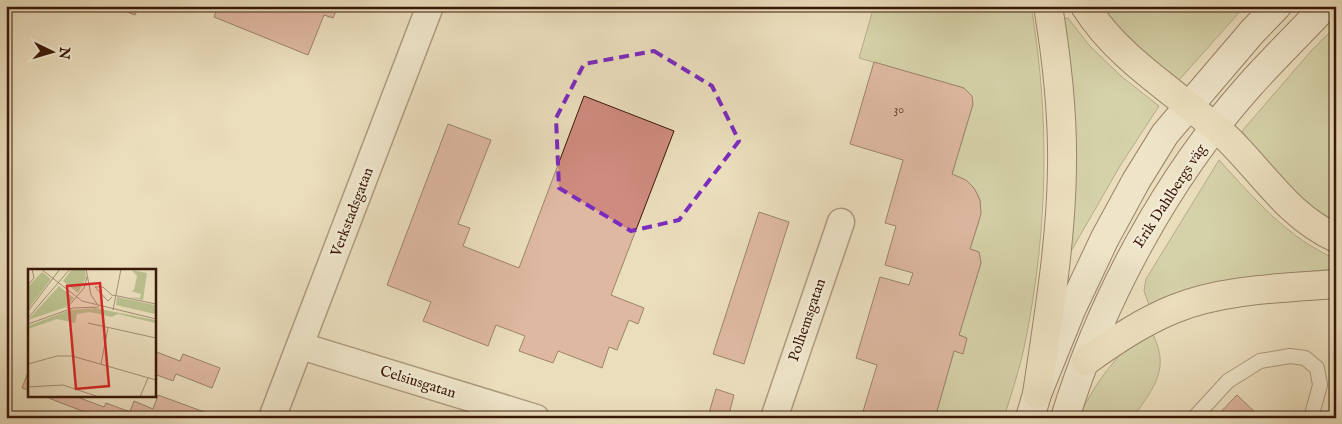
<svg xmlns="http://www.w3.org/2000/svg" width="1342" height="424" font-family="'IM FELL English',serif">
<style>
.green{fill:#bac18f;stroke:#7a6c4c}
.building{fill:#cf8b7f;stroke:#391808}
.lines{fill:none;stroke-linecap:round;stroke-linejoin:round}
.lane-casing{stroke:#664a35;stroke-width:16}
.street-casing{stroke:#664a35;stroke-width:29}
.secondary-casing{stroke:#391808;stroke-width:30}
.highway-casing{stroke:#391808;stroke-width:30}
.lane{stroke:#f2ead4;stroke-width:14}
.street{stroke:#f2ead4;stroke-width:26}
.secondary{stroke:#f2ead4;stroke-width:28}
.highway{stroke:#ebdebd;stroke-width:28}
.marked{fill:none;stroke:#7b2cbf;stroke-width:4;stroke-dasharray:10 6;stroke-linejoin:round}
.labels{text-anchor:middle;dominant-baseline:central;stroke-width:5;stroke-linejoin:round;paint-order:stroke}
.number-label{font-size:12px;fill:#5e3526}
.street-label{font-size:15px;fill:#391808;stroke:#f2ead4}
.inset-road{fill:none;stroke:#a48f75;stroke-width:1}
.view{fill:#d62828;fill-opacity:0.15;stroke:#d62828;stroke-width:2.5}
.inset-edge{fill:none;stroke:#391808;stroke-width:2.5}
</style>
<rect width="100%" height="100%" fill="#ebdebd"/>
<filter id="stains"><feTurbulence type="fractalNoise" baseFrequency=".004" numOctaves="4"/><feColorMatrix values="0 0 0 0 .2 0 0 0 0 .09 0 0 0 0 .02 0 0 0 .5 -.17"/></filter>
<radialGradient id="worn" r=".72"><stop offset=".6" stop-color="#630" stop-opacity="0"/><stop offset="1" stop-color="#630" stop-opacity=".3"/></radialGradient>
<g class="green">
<path d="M874,6H1031C1050,116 1048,228 1026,338C1021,365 1012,391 1004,418H935L954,351L963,353L967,338L959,335L981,263L979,252L970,249C981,215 993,192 952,174L973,104L964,88L859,58Z"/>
<path d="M1101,6H1245L1179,80C1148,56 1125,39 1101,6Z"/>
<path d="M1068,18L1089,45L1121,76L1159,106L1120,166L1070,253L1063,19Z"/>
<path d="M1336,26V222L1309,205L1268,166L1242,131L1311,51Z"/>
<path d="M1219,160C1253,197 1288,239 1336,259V269C1271,275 1209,278 1149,305L1144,291L1146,279Z"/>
<path d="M1150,329C1172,368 1155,385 1133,418H1078C1096,382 1117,352 1150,329Z"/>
</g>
<g class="building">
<path d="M112,6H139L135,15Z"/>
<path d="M218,6H338L333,18L324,15L308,55L214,17Z"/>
<path d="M874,62L964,88L972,96L973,104L952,174L966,180L974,188L980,200L981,214L970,249L979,252L981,263L959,335L967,338L963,354L954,351L935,418H861L877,365L856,358L880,277L909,285L913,273L885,265L896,226L885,223L903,160L850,144Z"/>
<path d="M584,96L674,131L611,295L644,308L638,324L629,320L617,350L609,347L602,368L558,351L553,363L519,351L525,336L496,325L488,346L423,321L431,302L387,285L448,124L491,140L458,224L470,228L463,246L519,268Z"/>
<path d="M759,212L789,222L744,364L713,354Z"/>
<path d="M154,351L180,361L183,354L220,368L212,388L176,374L173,381L154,374Z"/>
<path d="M29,370V390L22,388Z"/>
<path d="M716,389L734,395L728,418L709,413Z"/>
<path d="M41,395H72L104,407L106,403L130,412L134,401L153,409L158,395L218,417L100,418Z"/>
<path d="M1237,395L1261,418H1215Z"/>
</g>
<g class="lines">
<g class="lane-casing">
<path id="lane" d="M1194,418L1228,381L1260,361L1290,356L1305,358L1317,368L1320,385L1311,418"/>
</g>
<g class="street-casing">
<g id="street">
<path d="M301,346L536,418"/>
<path d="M272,418L430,6"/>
<path d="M774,418L841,222"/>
</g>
</g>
<g class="secondary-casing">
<g id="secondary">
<path d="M1030,418L1037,394L1071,310L1105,238L1136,181L1165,134L1252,32L1277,6"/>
<path d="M1065,418C1101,300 1167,178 1249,86C1274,58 1300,33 1325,6"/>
</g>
</g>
<g class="highway-casing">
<g id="highway">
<path d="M1085,6C1120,62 1180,94 1227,138C1263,173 1289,217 1336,238"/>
<path d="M1086,361C1114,341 1142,322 1174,309C1223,289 1284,288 1336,284"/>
<path d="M1037,394C1048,319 1061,244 1062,168C1063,114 1057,60 1048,6"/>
</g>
</g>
<use href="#lane" class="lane"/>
<use href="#street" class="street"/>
<use href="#secondary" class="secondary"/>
<use href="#highway" class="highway"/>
</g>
<path d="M0 0H1342V424H0ZM654,51L712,86L739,141L679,220L631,231L559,188L556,118L584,64Z" fill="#ebdebd" fill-opacity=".55" fill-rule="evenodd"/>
<path class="marked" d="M654,51L712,86L739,141L679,220L631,231L559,188L556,118L584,64Z"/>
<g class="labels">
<g class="number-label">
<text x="899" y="109">30</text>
</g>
<g class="street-label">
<text transform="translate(1170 196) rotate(-57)">Erik Dahlbergs väg</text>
<text transform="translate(352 212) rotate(-69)">Verkstadsgatan</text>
<text transform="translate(807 320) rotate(-71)">Polhemsgatan</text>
<text transform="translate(418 382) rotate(17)">Celsiusgatan</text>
</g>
</g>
<g transform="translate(28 269)">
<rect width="128" height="128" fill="#ebdebd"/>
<path d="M44,0H57L58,9L50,24L35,12ZM104,1L119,4L115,31L102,28L112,29L113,25L103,22L106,21L109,7ZM14,3L23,10L0,40V18ZM31,17L46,29L38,38L0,51ZM89,28L127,36V45L88,36ZM67,39L127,51V54L90,45L84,48L62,43L49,45L47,54L29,50L0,60V57L42,41Z" fill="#bac18f"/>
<path class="inset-road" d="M13,0L54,32L128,50M58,0L63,26L69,35M0,16L6,9L4,0M85,26L128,35M84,28L80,32L67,18H75L85,27M39,39L56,19L59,8M85,41L93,0M0,42L32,0M0,49L42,0M60,54L128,69M0,55L45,39L71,38M0,95L29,87H44L128,111M73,95L80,59M0,118L35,116L71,128M112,128L120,109"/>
<path class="view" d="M72,14L81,117L48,120L39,17Z"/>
<rect width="128" height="128" class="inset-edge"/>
</g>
<rect width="1342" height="424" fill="none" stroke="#ebdebd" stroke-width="25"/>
<rect x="8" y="8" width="1327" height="409" fill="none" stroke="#391808" stroke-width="2.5"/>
<rect x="12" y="12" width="1317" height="399" fill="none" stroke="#391808"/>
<g transform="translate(52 52) rotate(95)" stroke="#f2ead4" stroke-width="4" paint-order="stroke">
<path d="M0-4L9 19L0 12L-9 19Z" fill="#391808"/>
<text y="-8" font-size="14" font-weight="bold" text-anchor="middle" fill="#391808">N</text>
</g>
<rect width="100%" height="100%" filter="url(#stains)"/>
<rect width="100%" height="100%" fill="url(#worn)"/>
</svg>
